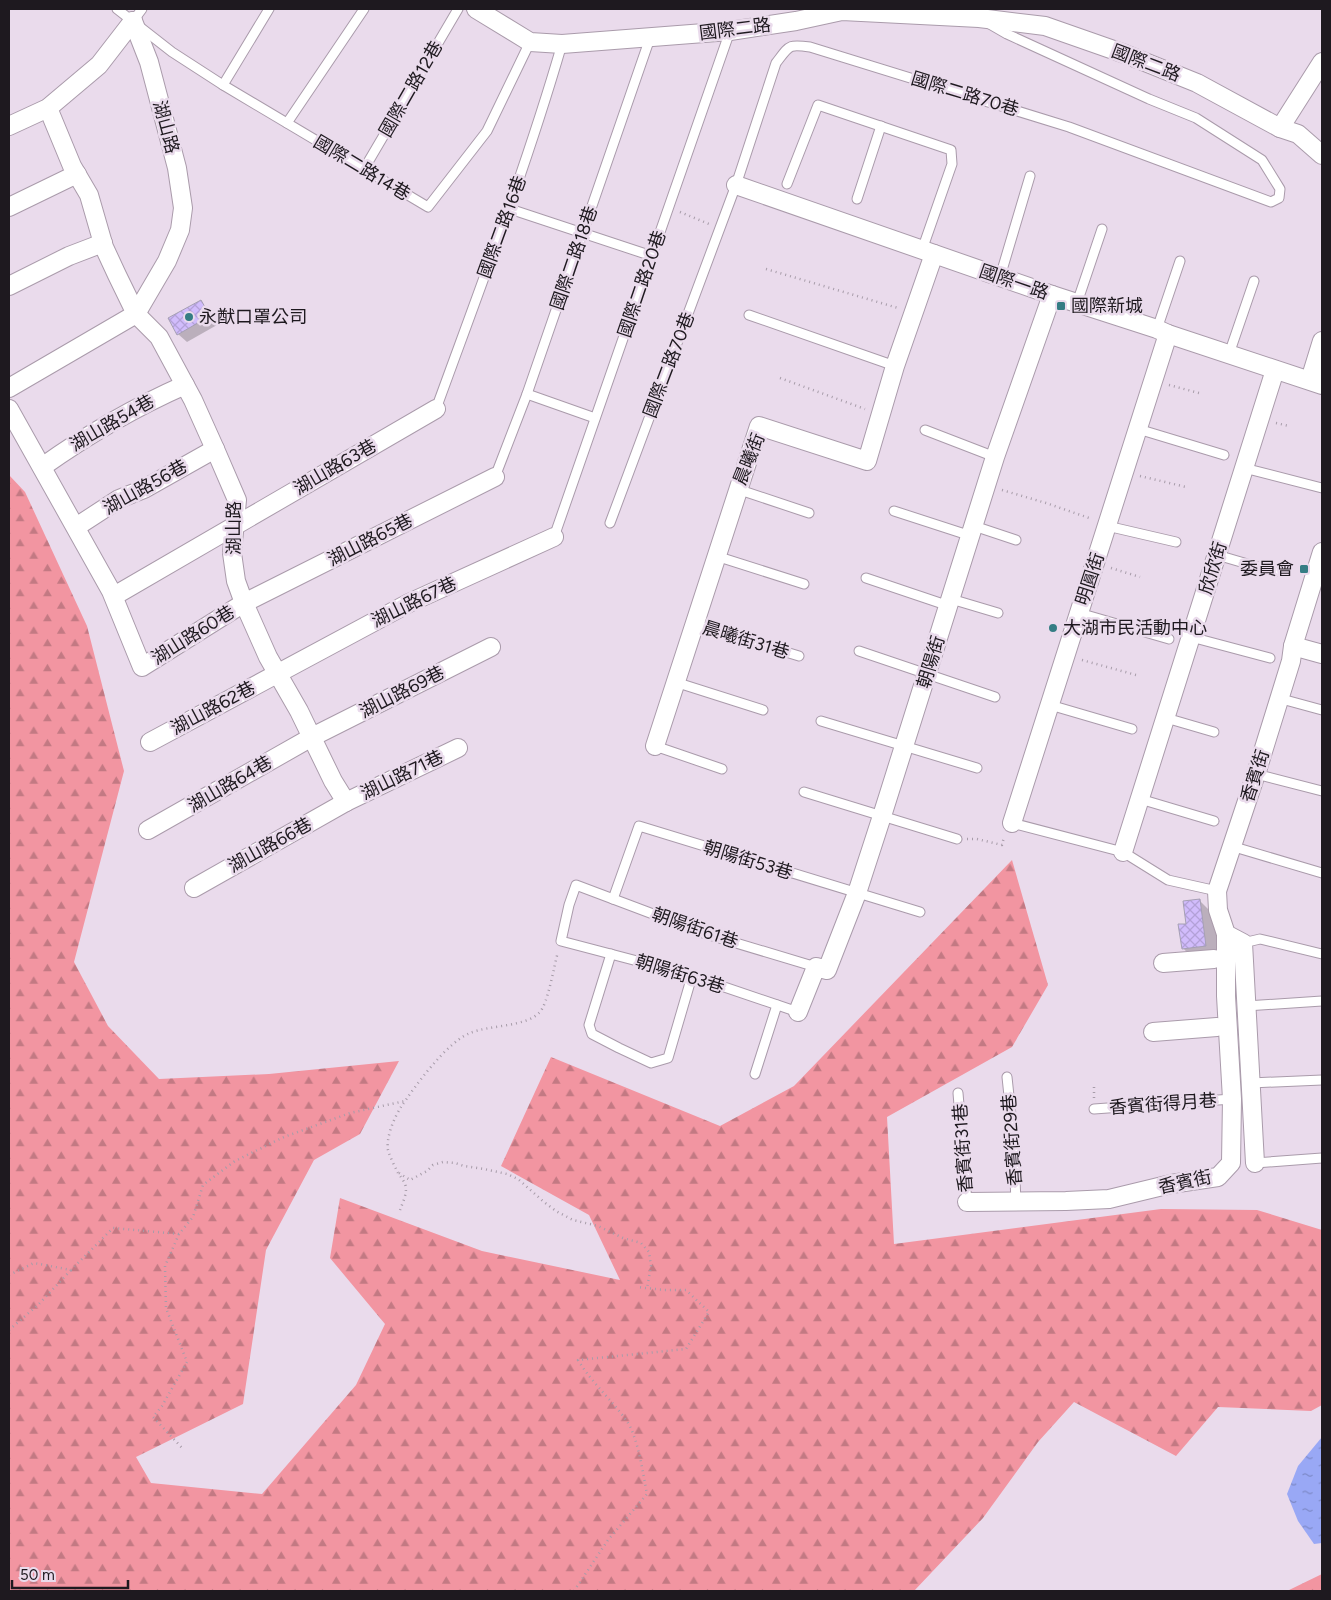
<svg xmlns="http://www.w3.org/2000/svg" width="1331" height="1600" font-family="Figtree,'Noto Sans TC',sans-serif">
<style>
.forest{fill:url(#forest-firs)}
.water{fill:url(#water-ripples)}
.shadow{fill:#0003}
.building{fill:url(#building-cross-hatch);stroke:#a6a0b4}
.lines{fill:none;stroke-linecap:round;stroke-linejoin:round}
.lane-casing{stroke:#aa9bab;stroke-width:11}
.street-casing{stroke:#aa9bab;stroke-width:20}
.path{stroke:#a79ca9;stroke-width:2.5;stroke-dasharray:1 4;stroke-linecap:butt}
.lane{stroke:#fff;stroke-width:9}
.street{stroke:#fff;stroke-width:18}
.poi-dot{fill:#357d84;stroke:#eadbec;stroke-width:2}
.labels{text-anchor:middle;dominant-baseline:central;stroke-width:5;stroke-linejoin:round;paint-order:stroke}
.street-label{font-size:18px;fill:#1e191f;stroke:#eadbec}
.poi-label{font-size:18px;fill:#1e191f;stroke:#eadbec;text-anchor:start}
</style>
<defs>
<pattern id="forest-firs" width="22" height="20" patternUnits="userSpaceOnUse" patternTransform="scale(1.25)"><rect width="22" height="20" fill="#f295a1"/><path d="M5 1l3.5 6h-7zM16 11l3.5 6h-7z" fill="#c37983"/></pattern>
<pattern id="water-ripples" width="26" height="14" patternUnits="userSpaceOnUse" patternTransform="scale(1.25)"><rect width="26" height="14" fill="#99a8f5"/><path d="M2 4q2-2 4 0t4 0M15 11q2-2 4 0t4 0" fill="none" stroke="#7c88c6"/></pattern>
<pattern id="building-cross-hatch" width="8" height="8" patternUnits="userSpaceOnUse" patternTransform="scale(1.25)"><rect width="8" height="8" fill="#d1bcfc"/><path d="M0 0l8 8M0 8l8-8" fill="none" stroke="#b3a1d8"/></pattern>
</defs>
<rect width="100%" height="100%" fill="#eadbec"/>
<g class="forest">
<path d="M9,475L25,492L87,626L124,771L74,962L108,1026L159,1079L269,1074L399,1061L360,1134L314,1160L266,1250L243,1404L136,1457L151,1483L262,1494L356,1385L385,1324L330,1258L340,1198L482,1251L620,1280L589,1215L501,1166L551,1057L720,1126L794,1086L1012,860L1048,985L1012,1047L887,1117L894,1244L1161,1209L1257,1210L1322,1230V1405L1311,1411L1218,1407L1176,1456L1074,1402L1038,1442L983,1518L914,1591H9Z"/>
<path d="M1322,1574V1591H1287Z"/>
</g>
<path class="water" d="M1322,1437V1543L1314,1544L1298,1521L1287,1494L1298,1466Z"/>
<g class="shadow">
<path d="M201,302L209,310L217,325L187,342L178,334Z"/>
<path d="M1199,900L1216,917L1222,962L1199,965L1183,948L1187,925Z"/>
</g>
<g class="building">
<path d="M201,300L210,316L177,335L168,318Z"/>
<path d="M1200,899L1206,946L1182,949L1178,924H1186L1183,901Z"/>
</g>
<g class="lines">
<g class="lane-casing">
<g id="lane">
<path d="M117,9L172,52L223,85L428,207L487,131L530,42"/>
<path d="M133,21L142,9"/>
<path d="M223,85L269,9"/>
<path d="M287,123L364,9"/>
<path d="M364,169L458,9"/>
<path d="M787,184L818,105L951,150L952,164L922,250"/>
<path d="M857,199L881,126"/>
<path d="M510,209L652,256"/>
<path d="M1000,277L1030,176"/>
<path d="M1077,303L1102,229"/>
<path d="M749,315L895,366"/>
<path d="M1157,329L1180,261"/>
<path d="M1229,354L1254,281"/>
<path d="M527,394L595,418"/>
<path d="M436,409C480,288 526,168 562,44"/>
<path d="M1138,429L1224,455"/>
<path d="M925,430L995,457"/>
<path d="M1244,468L1322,488"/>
<path d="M495,477L527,394L650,38"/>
<path d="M737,489L809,513"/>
<path d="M894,511L971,536"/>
<path d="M610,523L736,185L776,63C790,45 788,44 810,47L1069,127L1271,202L1279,198L1280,189L1262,160L1196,118L1149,99L1007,34L988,23"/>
<path d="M974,526L1016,540"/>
<path d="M1107,526L1176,542"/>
<path d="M554,537L730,31"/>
<path d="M1217,555L1275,572"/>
<path d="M716,556L804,584"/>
<path d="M866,578L949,606"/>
<path d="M951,599L998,613"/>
<path d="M1079,613L1169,639"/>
<path d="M694,624L799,656"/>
<path d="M1191,637L1270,658"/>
<path d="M859,651L995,697"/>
<path d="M675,682L763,710"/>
<path d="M1278,698L1322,710"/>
<path d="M1050,705L1132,729"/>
<path d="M1166,718L1214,732"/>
<path d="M821,721L977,768"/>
<path d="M655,746L722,769"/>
<path d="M1256,774L1322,791"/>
<path d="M804,792L957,839"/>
<path d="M1140,799L1214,821"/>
<path d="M1012,823L1123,852L1168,880L1217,891"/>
<path d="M1231,846L1322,873"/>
<path d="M613,899L639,826L920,912"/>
<path d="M1243,943L1260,939L1322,954"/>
<path d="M611,954L589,1025L592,1034L619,1048L651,1063L668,1058L692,976"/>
<path d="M1246,1006L1322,1001"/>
<path d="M798,1012L683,973L561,941L569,905L576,885L706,934L816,967"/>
<path d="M755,1074L777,1005"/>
<path d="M1007,1077L1013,1134L1016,1202"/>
<path d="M1251,1083L1322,1080"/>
<path d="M958,1093L967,1202"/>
<path d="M1094,1109L1232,1099"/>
<path d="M1255,1163L1322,1158"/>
</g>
</g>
<g class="street-casing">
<g id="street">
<path d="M476,9L530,42L562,44L730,31L796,21L842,11L979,18L1045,26L1125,54L1197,83L1280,128L1298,134L1322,155"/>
<path d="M48,108L72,166L89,195L104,247L117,275L136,314L159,337L193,400L215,449L237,500L232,553L236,581L244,603L268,657L299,711L333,781L346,802"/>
<path d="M9,126L48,108L99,65L133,21"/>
<path d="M1280,128L1322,62"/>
<path d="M736,185L1052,295L1157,329L1168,334L1322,385"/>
<path d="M9,207L77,174"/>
<path d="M9,286L69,256L103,243"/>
<path d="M1310,380L1322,341"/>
<path d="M9,388L136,314L167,261L180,230L183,208L177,168L149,62L133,21"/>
<path d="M9,409L111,591L142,667L244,603L495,477"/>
<path d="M42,467C87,435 135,407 185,385"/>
<path d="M76,527L119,499L144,489L215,449"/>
<path d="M1322,552L1293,646L1322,654"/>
<path d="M114,596L436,409"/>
<path d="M150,742L409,603L554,537"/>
<path d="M655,746L759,426L867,461L895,366L934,254"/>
<path d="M1012,823L1168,334"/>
<path d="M148,830L312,737L491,647"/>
<path d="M1123,852L1275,370"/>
<path d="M194,888L346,802L458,748"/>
<path d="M1163,963L1214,959"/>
<path d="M798,1012L816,967L827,970L857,893L882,816L995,457L1052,295"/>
<path d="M1153,1032L1217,1027"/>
<path d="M1255,1163L1243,943L1226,934L1218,910L1217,891L1256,774L1291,661L1293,646"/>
<path d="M967,1202L1066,1201L1109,1199L1171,1184L1218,1177L1231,1163L1232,1099L1226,996V934"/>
</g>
</g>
<g class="path">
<path d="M680,212L709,224"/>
<path d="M766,269L898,308"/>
<path d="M780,378L865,409"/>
<path d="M1169,385L1199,393"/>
<path d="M1276,423L1289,426"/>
<path d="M1140,476L1186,487"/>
<path d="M1002,490L1046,503L1092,519"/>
<path d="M1111,568L1140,577"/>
<path d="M1082,660L1136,675"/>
<path d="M967,839H977L1002,845L1004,837"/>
<path d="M1094,1098V1085"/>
<path d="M399,1173L410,1180L427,1171L433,1165L443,1162L455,1163L464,1166L484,1169L507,1174L518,1179L544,1202L556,1211L573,1220L598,1226L623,1238L641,1243L649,1252L651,1266L647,1288"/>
<path d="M400,1210C403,1202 408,1192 405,1184C403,1179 399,1175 397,1171C394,1165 390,1157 388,1150C386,1137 394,1118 401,1107C415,1086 447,1042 470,1033C489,1025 525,1027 539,1013C548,1005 554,965 558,952"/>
<path d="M179,1234L165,1266L166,1308L187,1362L162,1406L153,1417L184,1450"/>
<path d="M9,1275L34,1263L71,1270L113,1228L179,1234L193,1217L203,1185L235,1161L284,1137L350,1113L405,1101"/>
<path d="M9,1330L38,1305L71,1270"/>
<path d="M574,1591L608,1540L647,1494C643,1474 638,1436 626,1420C611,1399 592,1383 578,1360L686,1349L709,1312L686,1290H664L637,1287"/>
</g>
<use href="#lane" class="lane"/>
<use href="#street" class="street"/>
</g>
<g class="poi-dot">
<rect x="1056" y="301" width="10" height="10" rx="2.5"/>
<circle cx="189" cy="317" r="5"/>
<rect x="1299" y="564" width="10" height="10" rx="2.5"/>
<circle cx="1053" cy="628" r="5"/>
</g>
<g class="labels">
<g class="street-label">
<text transform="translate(735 29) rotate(-7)">國際二路</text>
<text transform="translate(1146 63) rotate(21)">國際二路</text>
<text transform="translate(411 89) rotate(-60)">國際二路12巷</text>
<text transform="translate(965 94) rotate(17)">國際二路70巷</text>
<text transform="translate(166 127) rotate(75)">湖山路</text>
<text transform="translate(362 168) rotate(31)">國際二路14巷</text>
<text transform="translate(502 227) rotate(-70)">國際二路16巷</text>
<text transform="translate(574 258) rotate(-71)">國際二路18巷</text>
<text transform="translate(1014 282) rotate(19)">國際一路</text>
<text transform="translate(642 284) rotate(-71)">國際二路20巷</text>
<text transform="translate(669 365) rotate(-69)">國際二路70巷</text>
<text transform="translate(112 423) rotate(-30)">湖山路54巷</text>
<text transform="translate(749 459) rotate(-68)">晨曦街</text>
<text transform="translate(335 467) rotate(-30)">湖山路63巷</text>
<text transform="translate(145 487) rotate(-29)">湖山路56巷</text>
<text transform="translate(234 528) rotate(-90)">湖山路</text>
<text transform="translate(370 540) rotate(-27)">湖山路65巷</text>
<text transform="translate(1213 568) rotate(-73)">欣欣街</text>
<text transform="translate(1090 579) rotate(-72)">明圓街</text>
<text transform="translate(414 602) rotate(-26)">湖山路67巷</text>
<text transform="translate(193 635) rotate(-32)">湖山路60巷</text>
<text transform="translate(746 640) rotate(17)">晨曦街31巷</text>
<text transform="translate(931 662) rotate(-73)">朝陽街</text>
<text transform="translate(402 692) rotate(-27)">湖山路69巷</text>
<text transform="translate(213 708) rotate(-28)">湖山路62巷</text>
<text transform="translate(402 775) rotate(-26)">湖山路71巷</text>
<text transform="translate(1255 776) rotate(-72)">香賓街</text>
<text transform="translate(230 784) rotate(-30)">湖山路64巷</text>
<text transform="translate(270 845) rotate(-29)">湖山路66巷</text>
<text transform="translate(748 860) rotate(17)">朝陽街53巷</text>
<text transform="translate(695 928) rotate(19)">朝陽街61巷</text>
<text transform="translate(680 974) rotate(17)">朝陽街63巷</text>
<text transform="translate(1163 1104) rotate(-4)">香賓街得月巷</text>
<text transform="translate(1012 1140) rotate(-94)">香賓街29巷</text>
<text transform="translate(963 1148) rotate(-94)">香賓街31巷</text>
<text transform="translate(1185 1182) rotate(-12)">香賓街</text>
</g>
<g class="poi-label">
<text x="1071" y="306">國際新城</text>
<text x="199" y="317">永猷口罩公司</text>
<text x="1294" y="569" text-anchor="end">委員會</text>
<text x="1063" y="628">大湖市民活動中心</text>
</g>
</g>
<rect width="1331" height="1600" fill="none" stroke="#1e191f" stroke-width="20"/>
<path d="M12 1580v8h116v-8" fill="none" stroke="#1e191f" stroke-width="2.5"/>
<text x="20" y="1580" font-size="15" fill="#1e191f" stroke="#eadbec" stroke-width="4" paint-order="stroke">50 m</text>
</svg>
